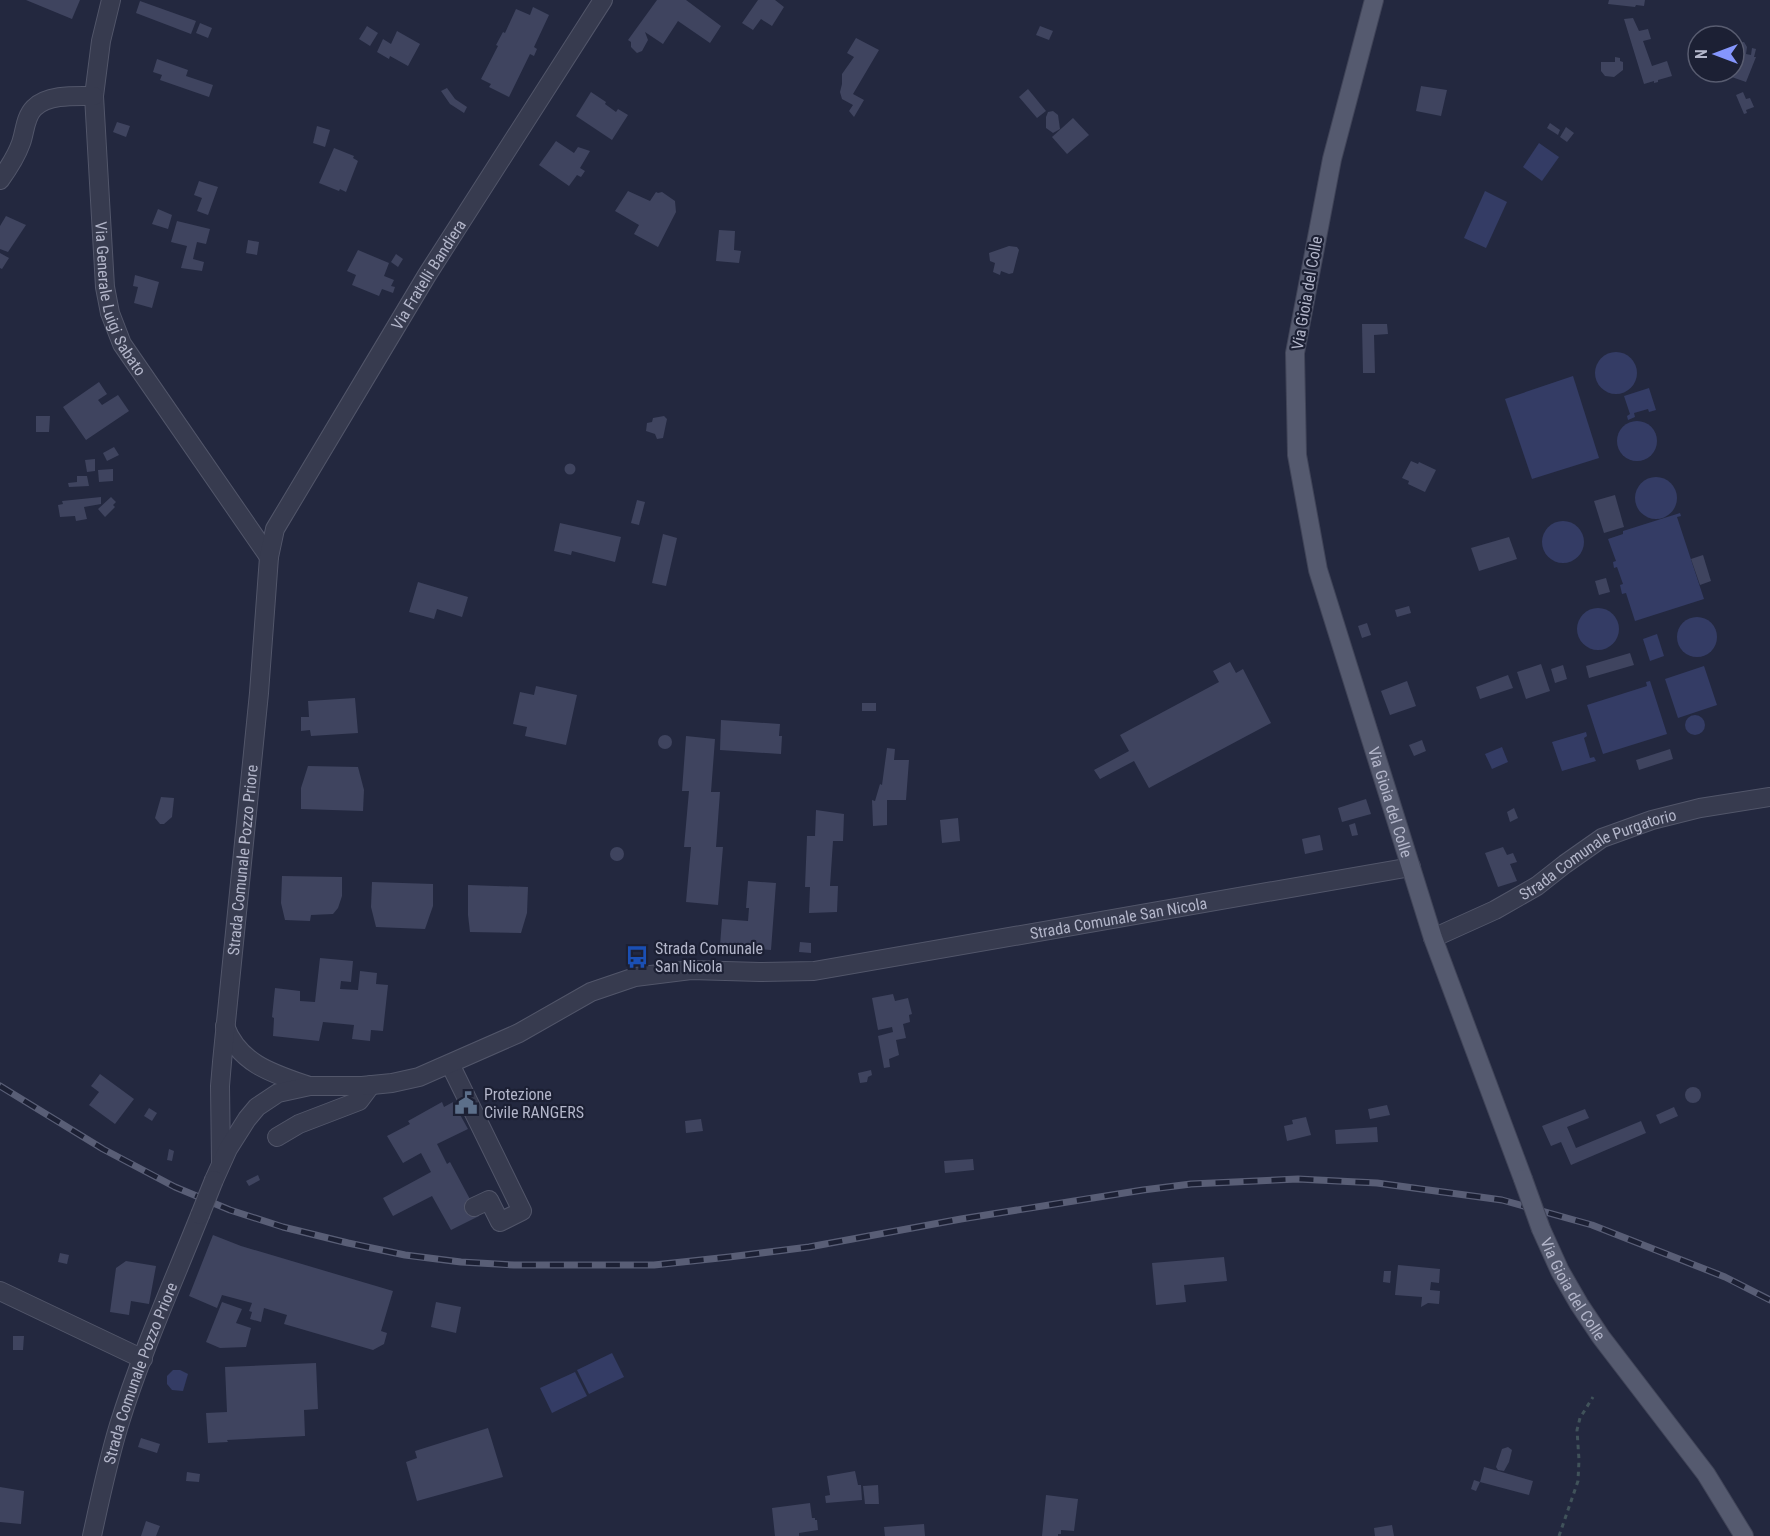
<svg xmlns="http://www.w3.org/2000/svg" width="1770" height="1536" font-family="'Roboto Condensed',sans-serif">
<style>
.water{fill:#343c65}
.building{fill:#3f445f}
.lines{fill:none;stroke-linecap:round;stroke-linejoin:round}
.minor-casing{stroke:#52566a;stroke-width:20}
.major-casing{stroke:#404458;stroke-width:20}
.path{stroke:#40525a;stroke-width:3;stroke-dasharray:4.5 4.5;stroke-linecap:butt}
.minor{stroke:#373b4f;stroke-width:18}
.major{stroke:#555a6f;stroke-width:18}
.rail-casing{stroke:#595e76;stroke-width:7}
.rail{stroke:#1c2034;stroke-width:4.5;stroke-dasharray:14;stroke-linecap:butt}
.minor-bridge-casing{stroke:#52566a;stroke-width:20;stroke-linecap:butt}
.major-bridge-casing{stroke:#404458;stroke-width:20;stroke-linecap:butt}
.minor-bridge{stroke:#373b4f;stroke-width:18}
.major-bridge{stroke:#555a6f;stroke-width:18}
.labels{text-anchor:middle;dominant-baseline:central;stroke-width:4.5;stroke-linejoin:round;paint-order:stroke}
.street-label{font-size:16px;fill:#b3b6ca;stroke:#1c2034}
.poi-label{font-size:16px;fill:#b3b6ca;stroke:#1c2034;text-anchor:start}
</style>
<rect width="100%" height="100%" fill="#23283f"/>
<g class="water">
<path d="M1539,143L1559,157L1542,181L1523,167Z"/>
<path d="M1485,191L1507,202L1486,248L1464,238Z"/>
<circle cx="1616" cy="373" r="21"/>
<path d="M1573,376L1599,458L1532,479L1505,399Z"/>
<path d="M1649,388L1656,410L1649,412L1648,409L1634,413L1635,417L1628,420L1627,416L1630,414L1624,396Z"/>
<circle cx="1637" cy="441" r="20"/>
<circle cx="1656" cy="498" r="21"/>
<path d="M1680,513L1681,516L1677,517L1704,599L1635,621L1626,593L1622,594L1620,585L1623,584L1617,567L1614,568L1613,562L1616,561L1608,539L1623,534V531Z"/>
<circle cx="1563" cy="542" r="21"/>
<circle cx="1598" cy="629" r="21"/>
<circle cx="1697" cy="637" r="20"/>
<path d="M1657,634L1664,656L1650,661L1643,639Z"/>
<path d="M1704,666L1717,705L1678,718L1665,679Z"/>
<path d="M1650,681L1667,734L1603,754L1587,705L1647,686L1646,682Z"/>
<circle cx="1695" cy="725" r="10"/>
<path d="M1586,732L1587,736L1584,738L1590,758L1594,757L1596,761L1562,771L1552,742Z"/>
<path d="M1502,747L1508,762L1492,769L1485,754Z"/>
<path d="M612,1353L624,1377L589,1394L577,1370Z"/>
<path d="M173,1370H180L188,1374L183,1391L172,1390L167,1384V1376Z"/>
<path d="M575,1372L587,1396L552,1413L540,1388Z"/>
</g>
<g class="building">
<path d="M26,0H80L72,19Z"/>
<path d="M657,0H686L721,26L710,43L678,21L663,44L645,32L648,40L642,51L637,53L631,47V42L628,40Z"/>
<path d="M758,0H775L784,7L772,26L761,19L753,30L742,23Z"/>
<path d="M1609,0H1645L1644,6L1636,5L1635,7L1608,4Z"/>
<path d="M140,1L196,21L191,34L136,13Z"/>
<path d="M533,7L549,15L534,47L537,49L534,56L530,54L509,97L489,87L491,84L481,79L498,46L496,45L503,32L505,33L516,9L530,15Z"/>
<path d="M1633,18L1639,31L1648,29L1651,39L1643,41L1652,66L1667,61L1672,76L1658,80V82L1654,83V81L1644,84L1624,19Z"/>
<path d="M200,23L212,28L208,38L196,33Z"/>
<path d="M367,26L378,33L370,46L359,39Z"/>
<path d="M1040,26L1053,31L1049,40L1036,35Z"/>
<path d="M397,31L420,44L408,66L390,56L389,59L377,52L383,39L391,44Z"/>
<path d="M856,38L879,50L853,94L864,100L854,117L849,111L853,105L842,99L840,92L842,84V74L854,57L847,53Z"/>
<path d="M1744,42L1747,47L1746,54L1751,55L1752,48L1756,49L1754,57H1756L1746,82L1726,75L1727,72H1734V50L1738,43Z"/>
<path d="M1615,57L1620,58V61L1623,62V70L1614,77L1605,76L1601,71V62H1615Z"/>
<path d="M157,59L188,70L186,76L213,85L209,97L160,80L162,75L153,72Z"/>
<path d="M1421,86L1447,90L1441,116L1416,111Z"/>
<path d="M447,88L455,99L467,107L464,113L450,104L441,91Z"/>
<path d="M1028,89L1046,111L1037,118L1019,97Z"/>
<path d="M591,92L606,102L605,104L616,112L618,109L628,115L612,140L576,116Z"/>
<path d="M1743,92L1746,99L1750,98L1754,107L1746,110L1747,113L1744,114L1736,95Z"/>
<path d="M1053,111L1058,115L1060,129L1053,133L1046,128V117L1048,112Z"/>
<path d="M1073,118L1089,135L1067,154L1052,137Z"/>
<path d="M117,122L130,126L126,137L113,132Z"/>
<path d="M1550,123L1560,130L1558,135L1547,128Z"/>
<path d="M317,126L330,130L325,147L313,143Z"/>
<path d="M1566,127L1574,133L1567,142L1560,137Z"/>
<path d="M556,141L574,153L578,147L590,151L580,168L585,171L581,177L577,175L569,186L539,165Z"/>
<path d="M334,148L354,156L353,158L358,161L346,192L340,189L339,191L319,183Z"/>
<path d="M199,181L218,187L208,215L197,211L202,198L194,195Z"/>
<path d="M628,191L650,201L656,192L658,193L662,192L675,201L676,212L658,247L634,234L639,225L615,211Z"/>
<path d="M158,209L172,215L168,229L152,224Z"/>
<path d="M6,216L26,225L8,252L0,249V226Z"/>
<path d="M177,221L210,229L206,244L197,242L193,259L204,262L202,271L181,268L187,246L171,242Z"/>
<path d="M719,230L735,231L734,250L741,251L739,263L716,261Z"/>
<path d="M248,240L259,242L257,255L246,253Z"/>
<path d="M1009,246L1017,247L1019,250L1013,273L1009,274L1001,271L1000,275L993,272L995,263L990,261L989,253Z"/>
<path d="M358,250L389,263L384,276L394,280L391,286L395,287L393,293L382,289L379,296L352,285L356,275L347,271Z"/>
<path d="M0,253L9,258L2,269L0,268Z"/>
<path d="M396,254L403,259L398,267L391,262Z"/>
<path d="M135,275L159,282L152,308L134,303L138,287L133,286Z"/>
<path d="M1362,324H1387L1388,334L1374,335L1375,373H1363Z"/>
<path d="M99,382L107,394L98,400L102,405L118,395L129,411L86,440L63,407Z"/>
<path d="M36,416H50L49,432H36Z"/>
<path d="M664,416L667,419L663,438L657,439L655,434L646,431L647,423L652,422L653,418Z"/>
<path d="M114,447L119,455L107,461L103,453Z"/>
<path d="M95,459V471L87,472L85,460Z"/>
<path d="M1411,461L1418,464L1419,462L1436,470L1425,492L1408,484L1409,481L1402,478Z"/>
<circle cx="570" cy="469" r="5.5"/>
<path d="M113,469V481L99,482L98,470Z"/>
<path d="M77,476H87L89,486L69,487L68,483L77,482Z"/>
<path d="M1615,495L1624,527L1604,533L1594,501Z"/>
<path d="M101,497V504L84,507L87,519L76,521L75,516L60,517L58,505L63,504L62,501Z"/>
<path d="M111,497L116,502L113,505L115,507L105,517L98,509Z"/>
<path d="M637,500L645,502L639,525L631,523Z"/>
<path d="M560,523L621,537L615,562L572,551L571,555L554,551Z"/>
<path d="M663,534L677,538L666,586L652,583Z"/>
<path d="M1509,537L1517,559L1479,571L1471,548Z"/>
<path d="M1703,555L1711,581L1700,585L1691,559Z"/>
<path d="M1606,578L1610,592L1599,595L1595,581Z"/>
<path d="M418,582L468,597L462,617L437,609L434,619L409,612Z"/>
<path d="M1409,606L1411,613L1397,617L1395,610Z"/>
<path d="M1367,623L1371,635L1362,638L1358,626Z"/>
<path d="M1630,653L1634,665L1589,678L1586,666Z"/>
<path d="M1230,662L1236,673L1243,669L1271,723L1149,788L1134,761L1100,779L1094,770L1129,751L1120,735L1219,682L1213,671Z"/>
<path d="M1541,664L1550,691L1526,699L1517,672Z"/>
<path d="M1563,665L1567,679L1555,683L1551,669Z"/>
<path d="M1508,675L1513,688L1480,699L1476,687Z"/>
<path d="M1407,681L1416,706L1390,715L1381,691Z"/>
<path d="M536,686L577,695L566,745L525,736L527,727L513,724L520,692L534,695Z"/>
<path d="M355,698L358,733L311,736L310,730L301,731V717H309L308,701Z"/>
<rect x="862" y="703" width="14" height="8"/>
<path d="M721,720L780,724L779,736H782L781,754L720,750Z"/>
<circle cx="665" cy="742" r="7"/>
<path d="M686,736L715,739L711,792H720L716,847H723L718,905L686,902L691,847H684L689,791H682Z"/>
<path d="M1422,740L1426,751L1414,756L1409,745Z"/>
<path d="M887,748L895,749L894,760H909L906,800H887V825L873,826L872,800L875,801L880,784L882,785Z"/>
<path d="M1670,749L1673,759L1639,770L1636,760Z"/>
<path d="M308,766L358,767L364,790L363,811L301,809V788Z"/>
<path d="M161,797L174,798L172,817L164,824H160L155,818Z"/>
<path d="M1366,799L1371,814L1342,822L1338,808Z"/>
<path d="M1514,808L1518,818L1510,822L1507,812Z"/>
<path d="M816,810L844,814L843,841H833L830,886H838L837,912L809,913L810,887H805L807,836H815Z"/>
<path d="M958,818L960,841L942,843L940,820Z"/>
<path d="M1355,823L1358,835L1352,836L1349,825Z"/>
<path d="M1320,835L1323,850L1305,854L1302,839Z"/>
<path d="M1503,847L1507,855L1513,853L1517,862L1510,864L1517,881L1498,887L1485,853Z"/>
<circle cx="617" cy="854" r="7"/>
<path d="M282,876L342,877V896L338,908L333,914L311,915L310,921L285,920L281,903Z"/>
<path d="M748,881L776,883L771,950L720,946L722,919L748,921L749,908H746Z"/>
<path d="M372,882L433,884V906L425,929L376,927L371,907Z"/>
<path d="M468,885L528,887L527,913L521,933L470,932L468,915Z"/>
<path d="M800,942L811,943V953L799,952Z"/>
<path d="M320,958L353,961L351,982L341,981L340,989L358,990L360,971L377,973L376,984L388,985L383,1031L371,1030L370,1041L352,1039L354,1025L323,1022L319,1041L273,1036L274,1018L272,1017L275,988L300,991V1001L315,1002Z"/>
<path d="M893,994L895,1001L908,998L912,1014L909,1015L910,1022L903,1024L906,1038L896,1040L899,1055L889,1059L890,1067L884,1068L878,1036L893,1032L892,1027L878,1030L872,998Z"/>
<path d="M871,1070L872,1075L868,1077L867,1082L860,1083L858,1073Z"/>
<path d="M100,1074L134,1099L115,1124L89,1105L99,1092L91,1086Z"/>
<circle cx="1693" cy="1095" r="8"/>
<path d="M442,1102L444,1107L453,1102L468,1129L437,1144L447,1164L450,1162L479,1216L451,1230L432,1196L393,1216L383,1198L431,1172L421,1153L403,1163L387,1136L410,1124L408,1121Z"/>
<path d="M1387,1105L1390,1115L1370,1119L1368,1109Z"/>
<path d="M1674,1107L1678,1116L1660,1124L1656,1115Z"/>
<path d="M149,1108L157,1113L152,1121L144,1116Z"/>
<path d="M1585,1109L1589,1118L1567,1127L1576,1148L1641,1121L1646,1133L1571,1165L1561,1142L1551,1146L1542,1126Z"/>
<path d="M1306,1117L1311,1135L1287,1141L1284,1126L1293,1124L1292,1120Z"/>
<path d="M701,1119L703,1131L686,1133L685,1121Z"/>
<path d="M1377,1127L1378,1142L1336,1144L1335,1130Z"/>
<path d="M169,1149L174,1151L172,1161L167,1160Z"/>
<path d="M973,1159L974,1170L945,1173L944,1161Z"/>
<path d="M258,1175L260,1180L249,1186L246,1181Z"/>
<path d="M213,1235L241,1246L393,1291L381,1331L387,1333L384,1344L373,1350L284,1324L287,1315L264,1308L261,1322L250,1319L252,1312L249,1311L252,1303L222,1295L217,1308L189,1296Z"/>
<path d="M60,1253L69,1255L67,1264L58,1262Z"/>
<path d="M1224,1257L1227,1281L1184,1285L1186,1302L1156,1305L1152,1263Z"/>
<path d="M126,1261L156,1266L149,1304L131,1301L129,1315L110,1312L116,1268Z"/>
<path d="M1398,1265L1440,1269L1439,1283L1431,1282L1430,1290L1440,1291L1439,1304L1428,1303L1421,1307L1422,1297L1395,1295Z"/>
<path d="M1384,1271H1391L1390,1283L1383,1282Z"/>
<path d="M222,1302L242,1309L236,1323L251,1328L246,1347L220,1348L206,1342Z"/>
<path d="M436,1302L461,1307L456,1333L431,1327Z"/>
<path d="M13,1336H24L23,1350H13Z"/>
<path d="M316,1363L318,1409L304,1410L305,1436L227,1440L228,1442L208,1443L206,1413L227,1412L225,1367Z"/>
<path d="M488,1428L503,1477L417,1501L406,1462L417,1458L415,1451Z"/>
<path d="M141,1438L160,1444L157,1453L138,1447Z"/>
<path d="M1508,1447L1512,1450L1509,1462L1504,1471L1498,1470L1496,1467L1502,1449Z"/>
<path d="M1484,1467L1533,1481L1529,1495L1480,1482Z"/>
<path d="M855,1471L858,1485H861L862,1500L826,1503L825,1496L830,1495L827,1476Z"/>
<path d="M187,1472L200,1474L199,1482L186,1481Z"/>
<path d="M1474,1480L1480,1482L1476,1491L1471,1489Z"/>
<path d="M878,1485L879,1504H865L863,1486Z"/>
<path d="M0,1487L24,1491L21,1524L0,1522Z"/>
<path d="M1046,1495L1078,1499L1074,1531L1061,1530V1534H1058V1536H1042Z"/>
<path d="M810,1503L812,1518H815V1520H817L818,1530L799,1533V1536H775L772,1508Z"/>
<path d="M146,1521L160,1526L156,1536H141Z"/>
<path d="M924,1524L925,1536H885L884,1527Z"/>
<path d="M1392,1525L1394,1536H1375L1374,1528Z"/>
</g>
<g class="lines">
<g class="minor-casing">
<g id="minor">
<path id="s1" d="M111,0L101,41L94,96L105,287L110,313L122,344L269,557"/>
<path d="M0,180C8,169 16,157 21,143C25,132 25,117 34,108C48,94 76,96 94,96"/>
<path id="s2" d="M1433,938L1495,910L1537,886L1565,864L1602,838L1652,820L1700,808L1770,797"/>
<path d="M225,1026C239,1064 274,1074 309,1086"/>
<path d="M450,1064L522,1211L500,1222L489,1200L474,1207"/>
<path d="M277,1137L299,1124L359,1101L371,1085"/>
<path id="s3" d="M221,1162L220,1086L222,1062L259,693L269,557L275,529L427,275L603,0"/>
<path id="s4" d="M214,1180L228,1149L247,1119L257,1107L278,1093L310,1086H362L392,1083L419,1077L519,1033L591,992L635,977L691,970L760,972L814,971L1411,867"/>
<path d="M0,1291L143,1359"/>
<path id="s5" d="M92,1536C100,1499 108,1461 119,1425C141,1354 172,1285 200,1215"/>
</g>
</g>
<g class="major-casing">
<g id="major">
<path id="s6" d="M1374,0L1332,159L1295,353L1297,455L1318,570L1433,938L1523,1179"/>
<path id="s7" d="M1541,1229L1560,1271L1579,1304L1601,1337L1706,1474L1744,1536"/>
</g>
</g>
<path class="path" d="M1559,1536L1578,1481L1579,1460L1577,1430L1580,1418L1593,1397"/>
<use href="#minor" class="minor"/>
<use href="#major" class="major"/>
<g class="rail-casing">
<path id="rail" d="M0,1086L103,1149L175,1187L230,1210L283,1227L348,1243L405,1255L461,1262L514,1265H654L729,1257L809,1247L961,1219L1143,1190L1191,1184L1298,1179L1377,1183L1502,1200L1592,1225L1725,1277L1770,1300"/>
</g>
<use href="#rail" class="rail"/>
<g class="minor-bridge-casing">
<path id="minor-bridge" d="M200,1215L214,1180"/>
</g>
<g class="major-bridge-casing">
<path id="major-bridge" d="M1523,1179L1541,1229"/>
</g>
<use href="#minor-bridge" class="minor-bridge"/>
<use href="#major-bridge" class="major-bridge"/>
</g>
<defs>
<g id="bus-bare" transform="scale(1.8)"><path d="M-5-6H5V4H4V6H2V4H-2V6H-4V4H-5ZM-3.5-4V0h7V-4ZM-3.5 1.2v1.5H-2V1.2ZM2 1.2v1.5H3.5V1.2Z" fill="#1a4fb4" stroke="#1c2034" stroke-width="2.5" paint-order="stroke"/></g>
<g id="civic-bare" transform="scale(1.8)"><path d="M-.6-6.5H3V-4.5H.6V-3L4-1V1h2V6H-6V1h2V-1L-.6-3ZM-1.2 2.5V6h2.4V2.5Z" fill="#5c6f8a" stroke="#1c2034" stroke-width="2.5" paint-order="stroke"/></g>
</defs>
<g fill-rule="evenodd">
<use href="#bus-bare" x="637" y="957"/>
<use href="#civic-bare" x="466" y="1103"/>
</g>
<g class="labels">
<g class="street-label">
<text stroke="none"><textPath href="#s3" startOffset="933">Via Fratelli Bandiera</textPath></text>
<text transform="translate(1307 293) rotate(-80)">Via Gioia del Colle</text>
<text stroke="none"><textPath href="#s1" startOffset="304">Via Generale Luigi Sabato</textPath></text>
<text stroke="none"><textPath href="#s6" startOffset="824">Via Gioia del Colle</textPath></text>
<text stroke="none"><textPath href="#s2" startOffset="186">Strada Comunale Purgatorio</textPath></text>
<text stroke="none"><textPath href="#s3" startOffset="303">Strada Comunale Pozzo Priore</textPath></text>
<text stroke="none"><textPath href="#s4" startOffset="980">Strada Comunale San Nicola</textPath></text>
<text stroke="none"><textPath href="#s7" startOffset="68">Via Gioia del Colle</textPath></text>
<text stroke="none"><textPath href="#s5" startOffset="170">Strada Comunale Pozzo Priore</textPath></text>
</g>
<g class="poi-label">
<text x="655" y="948">Strada Comunale<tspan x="655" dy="18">San Nicola</tspan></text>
<text x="484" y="1094">Protezione<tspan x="484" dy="18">Civile RANGERS</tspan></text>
</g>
</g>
<g transform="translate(1716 54) rotate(270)"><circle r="28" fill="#1c2034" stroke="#585c70" stroke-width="1.5"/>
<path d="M0-4.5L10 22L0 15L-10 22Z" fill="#8596fd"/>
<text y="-9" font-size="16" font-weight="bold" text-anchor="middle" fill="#b3b6ca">N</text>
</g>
</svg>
